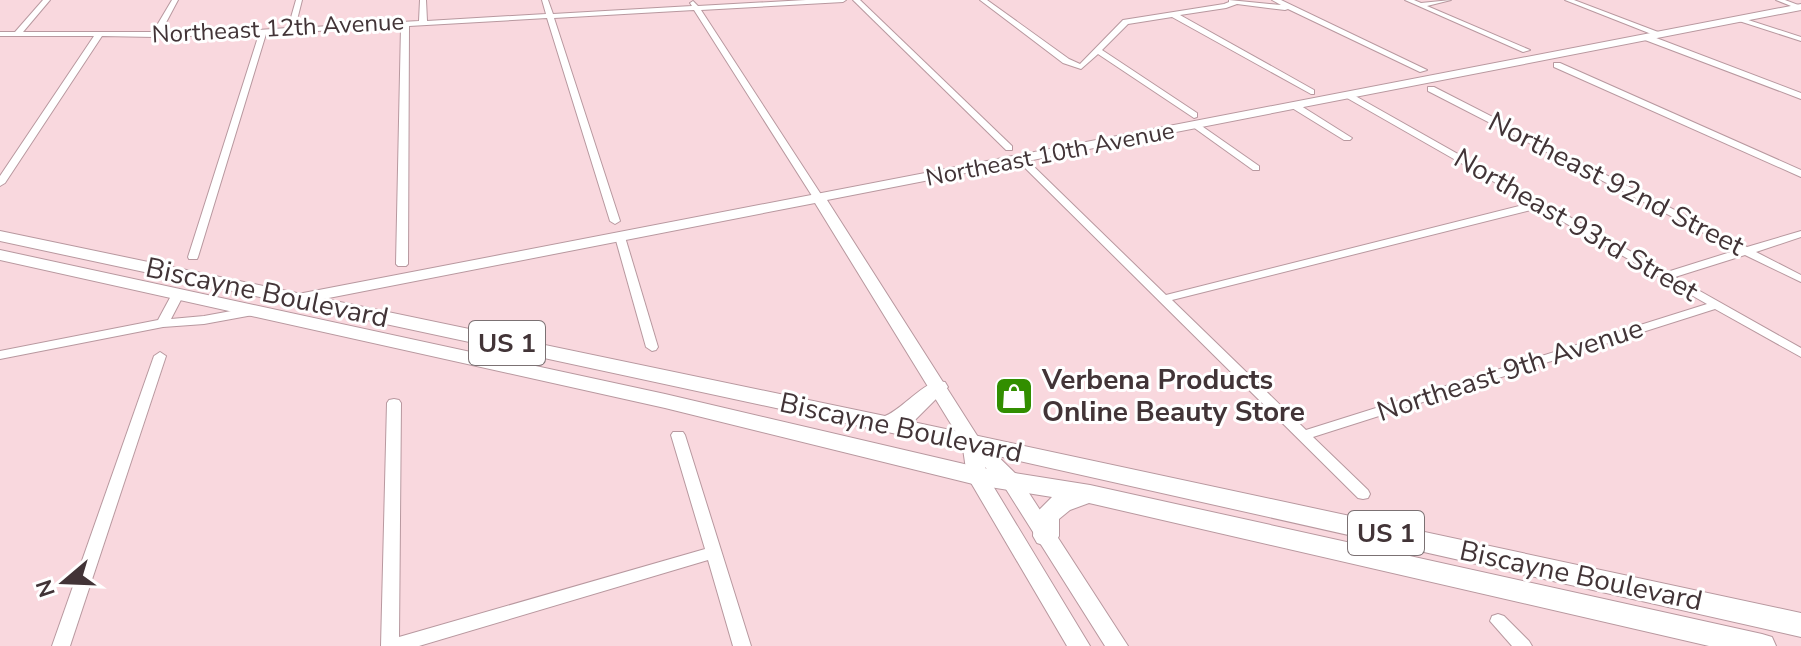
<svg xmlns="http://www.w3.org/2000/svg" width="1801" height="646" font-family="'Nunito Sans',sans-serif">
<style>
.lines{fill:none;stroke-linecap:round;stroke-linejoin:round}
.minor-casing{stroke:#b8989f;stroke-width:2}
.tertiary-casing{stroke:#b8989f;stroke-width:2}
.primary-casing{stroke:#b8989f;stroke-width:2}
.minor{fill:#fff;fill-rule:evenodd}
.tertiary{fill:#fff;fill-rule:evenodd}
.primary{fill:#fff;fill-rule:evenodd}
.labels{text-anchor:middle;dominant-baseline:central;stroke-width:6;stroke-linejoin:round;paint-order:stroke}
.far-street-label{font-size:24px;fill:#423437;stroke:#fff}
.shield{fill:#fff;stroke:#7b7173;stroke-width:2}
.shield-label{font-size:26px;font-weight:bold;fill:#423437}
.street-label{font-size:28px;fill:#423437;stroke:#fff}
.poi-label{font-size:28px;font-weight:bold;fill:#423437;stroke:#fff;text-anchor:start}
</style>
<rect width="100%" height="100%" fill="#f9d8de"/>
<g class="lines">
<g class="minor-casing">
<g id="minor">
<path d="M43,0H50L23,32H153L172,0H178L161,32H225L288,28L296,0H302L295,28L419,21L420,0H426L427,21L546,14L542,0H548L553,14L692,6L690,3L693,1L698,6L806,0H846L843,2L701,10L824,199L819,202L814,199L694,10L554,18L620,221L615,224L610,221L547,18L409,26L408,264L406,266H398L396,264L401,26L266,34L198,257L197,259H189L188,257L259,34L155,37L102,36L5,183L0,186V176L94,36H0V32H15Z"/>
<path d="M853,0H860L1012,146V150H1006Z"/>
<path d="M980,0H987L1069,59L1080,64L1123,20L1224,4L1229,2V0L1281,5L1272,0H1281L1427,70L1420,72L1288,9L1285,10L1237,4L1226,8L1180,15L1314,90V94H1311L1172,17L1128,24L1102,50L1197,113V117L1194,118L1098,54L1081,69L1063,63Z"/>
<path d="M1405,0H1414L1421,3L1451,0L1427,6L1530,50L1523,52Z"/>
<path d="M1565,0H1574L1666,35L1659,37Z"/>
<path d="M1776,0H1785L1801,6V10Z"/>
<path d="M1739,17L1801,37V41L1739,21Z"/>
<path d="M1645,36H1651L1801,93V99L1645,40Z"/>
<path d="M1554,63H1560L1801,170V177L1554,67Z"/>
<path d="M1428,87H1434L1747,247L1801,231V237L1756,252L1801,275V282L1745,255L1675,277L1801,348V357L1715,309L1313,437L1368,490L1370,494L1368,498L1363,499L1358,498L1017,160L1019,158H1025L1166,295L1531,203L1347,98L1346,96L1350,93L1667,272L1737,250L1428,91ZM1539,208L1707,304L1306,430L1172,300Z"/>
<path d="M1292,104H1298L1352,138L1350,140H1344L1292,108Z"/>
<path d="M1196,122L1259,166V170H1253L1193,127L1192,125Z"/>
<path d="M620,234L625,237L658,347L656,350L652,351L646,347L615,237Z"/>
<path d="M178,291L184,294L171,319L204,316L253,307L259,311L253,315L204,324L163,327L0,359V351L158,320L172,294Z"/>
<path d="M160,352L166,356L70,646H52L154,356Z"/>
<path d="M394,399L399,400L401,403L399,637L705,549L671,435L673,432H683L685,435L751,646H733L708,560L419,646H381L387,403L389,400Z"/>
<path d="M1498,614L1504,616L1529,641L1532,646H1512L1490,621L1492,616Z"/>
</g>
</g>
<g class="tertiary-casing">
<path id="tertiary" d="M1801,4V10L827,200L978,437L1018,476L1128,646H1105L1004,486L985,467L987,476L1090,646H1067L967,476L962,442L815,203L298,304L290,299L298,294Z"/>
</g>
<g class="primary-casing">
<g id="primary">
<path d="M0,231L885,416C905,408 926,377 945,382L948,387L913,422L1801,613V637L971,450L0,241Z"/>
<path d="M0,250L665,394L977,467L1090,485L1762,634L1772,637L1776,646H1709L1089,503L1070,510L1059,519V536L1055,543L1046,546L1037,543L1033,536L1034,515L1052,497L977,485L665,408L0,260Z"/>
</g>
</g>
<use href="#minor" class="minor"/>
<use href="#tertiary" class="tertiary"/>
<use href="#primary" class="primary"/>
</g>
<defs>
<g id="shop-square" transform="scale(2)"><rect x="-9" y="-9" width="18" height="18" rx="4" fill="#328e00" stroke="#fff"/><path d="M-5-2.5h2.3a2.7 3.5 0 0 1 5.4 0H5L5.5 6h-11ZM-1.5-2.5h3a1.5 2.3 0 0 0-3 0Z" fill="#fff"/></g>
</defs>
<g fill-rule="evenodd">
<use href="#shop-square" x="1014" y="396"/>
</g>
<g class="labels">
<g class="far-street-label">
<text transform="translate(278 28) rotate(-3)">Northeast 12th Avenue</text>
<text transform="translate(1050 154) rotate(-11)">Northeast 10th Avenue</text>
</g>
<g class="shield">
<rect x="469" y="321" width="76" height="44" rx="6"/>
<rect x="1348" y="511" width="76" height="44" rx="6"/>
</g>
<g class="shield-label">
<text x="507" y="343">US 1</text>
<text x="1386" y="533">US 1</text>
</g>
<g class="street-label">
<text transform="translate(1616 184) rotate(27)">Northeast 92nd Street</text>
<text transform="translate(1576 225) rotate(30)">Northeast 93rd Street</text>
<text transform="translate(267 293) rotate(12)">Biscayne Boulevard</text>
<text transform="translate(1510 370) rotate(-18)">Northeast 9th Avenue</text>
<text transform="translate(901 428) rotate(12)">Biscayne Boulevard</text>
<text transform="translate(1581 576) rotate(12)">Biscayne Boulevard</text>
</g>
<g class="poi-label">
<text x="1042" y="380">Verbena Products<tspan x="1042" dy="32">Online Beauty Store</tspan></text>
</g>
</g>
<g transform="translate(64 582) rotate(251)" stroke="#ffffff" stroke-width="6" paint-order="stroke">
<path d="M0-6L14 30L0 20L-14 30Z" fill="#423437"/>
<text y="-12" font-size="22" font-weight="bold" text-anchor="middle" fill="#423437">N</text>
</g>
</svg>
